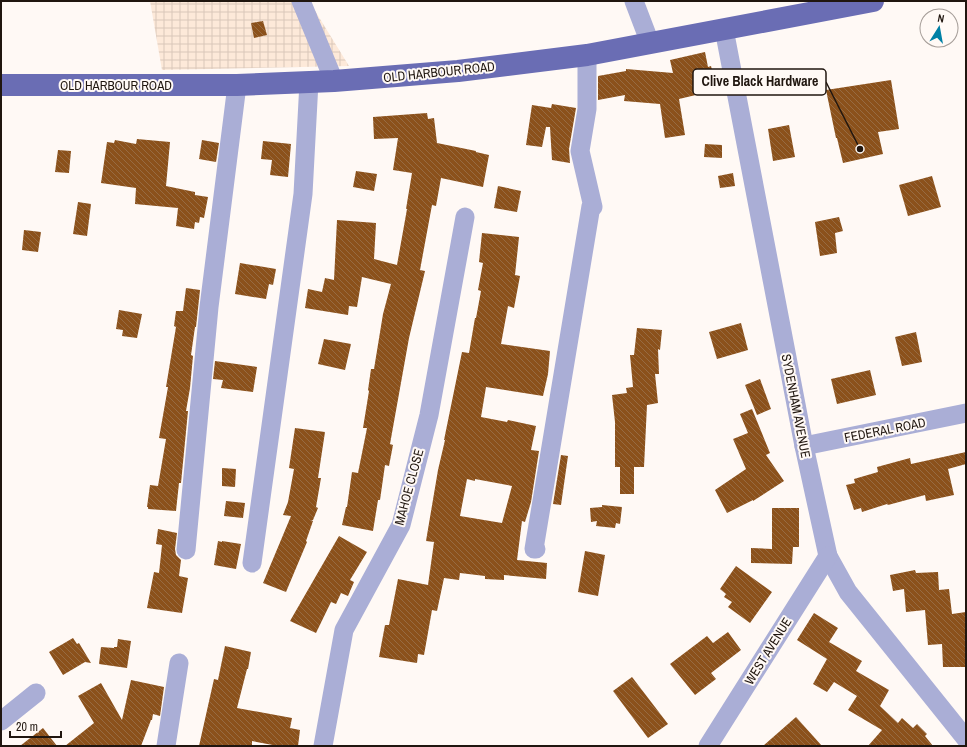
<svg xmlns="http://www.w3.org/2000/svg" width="967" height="747" font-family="'Archivo Narrow',sans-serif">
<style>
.industrial{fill:url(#industrial-grid)}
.building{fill:url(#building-back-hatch);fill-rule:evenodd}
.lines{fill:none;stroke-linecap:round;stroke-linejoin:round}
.minor{stroke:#aaaed6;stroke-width:19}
.primary{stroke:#6a6db4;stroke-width:22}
.labels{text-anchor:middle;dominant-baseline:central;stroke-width:4;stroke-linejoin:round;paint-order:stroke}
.street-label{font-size:13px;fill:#20160f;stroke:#fff9f5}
.leader{fill:none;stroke:#20160f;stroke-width:1.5}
.callout-dot{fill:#20160f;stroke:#fff9f5;stroke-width:1.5}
.callout{fill:#fff9f5;stroke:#20160f;stroke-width:1.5}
.callout-label{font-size:14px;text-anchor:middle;font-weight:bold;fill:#20160f}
</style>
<defs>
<pattern id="industrial-grid" width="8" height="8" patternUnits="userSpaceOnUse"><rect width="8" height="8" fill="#fde9d9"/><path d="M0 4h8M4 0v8" fill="none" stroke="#d9c7b9"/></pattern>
<pattern id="building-back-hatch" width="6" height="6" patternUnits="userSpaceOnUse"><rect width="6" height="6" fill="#8b511b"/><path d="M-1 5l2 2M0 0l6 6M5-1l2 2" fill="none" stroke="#976b42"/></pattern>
</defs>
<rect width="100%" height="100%" fill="#fff9f5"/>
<path class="industrial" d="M150,1H309L349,66L162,70Z"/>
<g class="building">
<path d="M263,21L267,35L254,38L251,23Z"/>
<path d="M705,52L708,67L711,66L717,90L679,99L685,135L665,138L660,104L624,101L625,95L598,100V76L626,71V69L673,73L670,60Z"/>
<path d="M891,80L899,129L878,132L883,154L843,163L837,138H836L826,90Z"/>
<path d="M552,104L576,108L569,149L570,163L552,160L550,127H546L542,147L526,145L532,105L551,108Z"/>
<path d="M427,113L428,119L434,118L437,143L476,151V152L489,155L483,187L441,178L436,206L432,205L420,270L425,271L409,338L390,444L393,445L389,466L385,465L380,500H378L373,531L342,525L346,507H347L352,472L358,473L367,428H363L369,391L368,390L371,369H374L383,314L391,284L362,277L357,307L349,306L348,315L305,308L308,289L322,292L325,278L334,280L337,220L376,223L374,259L397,265L407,209H406L412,173L393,170L398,138L374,139L373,117Z"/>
<path d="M789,125L795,157L773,161L768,129Z"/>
<path d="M137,139L170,142L166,186L195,192V195L208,197L204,218L200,217L199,223L195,222L194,229L176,226L178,208L135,204L136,188L101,183L107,142L114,143L115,140L136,144Z"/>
<path d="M202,140L219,143L216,162L199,159Z"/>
<path d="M263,141L291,144L288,177L270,175L272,160L261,159Z"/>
<path d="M705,144L722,145V158L704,157Z"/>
<path d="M58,150L71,151L69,173L55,172Z"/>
<path d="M356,171L377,174L374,191L353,187Z"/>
<path d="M733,173L735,186L720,188L718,176Z"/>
<path d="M932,176L941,207L908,216L899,185Z"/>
<path d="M498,186L521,191L517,212L494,208Z"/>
<path d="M78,202L91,204L87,236L73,234Z"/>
<path d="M839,217L843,231L835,233L837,253L820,256L815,222Z"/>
<path d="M24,230L41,232L38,252L22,250Z"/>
<path d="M482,233L519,237L515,275L520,276L514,308L508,306L501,344L550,351L548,374L543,396L486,387L481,417L507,422L508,420L536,426L531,450L539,451L531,502L525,522L522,521L517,560L547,563L546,579L504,575V580L485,579V576L460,573L459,580L444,578L437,611L432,610L424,655L418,654L417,663L379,657L385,625H389L398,579L428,585L434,542L426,541L438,470L445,440H444L462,352L469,353L475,318H476L481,291L478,290L483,263L479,262ZM467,479L475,481V479L512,486L502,523L460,516Z"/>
<path d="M240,263L276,269L273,285L269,284L266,299L235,294Z"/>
<path d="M186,288L200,290L196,327H195L191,355L193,356L190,388L186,411H188L181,483H179L176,511L148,509V507H147L150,485L158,486L166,439L159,438L168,387H166L176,327L174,326L176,311H183Z"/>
<path d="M119,310L142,314L137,338L122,336L123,330L116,329Z"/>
<path d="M741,323L748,350L717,359L709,332Z"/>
<path d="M637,328L662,330L660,350L658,349L659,374H655L658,403L647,405L644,467H634V494H620V467H615V422L612,395L627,393L626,388L633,387L630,355H634Z"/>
<path d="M916,332L922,362L902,366L895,337Z"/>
<path d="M324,339L351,344L345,370L318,364Z"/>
<path d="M215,361L257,367L253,392L221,388L223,380L213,379Z"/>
<path d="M870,370L876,395L837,404L831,379Z"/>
<path d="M760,379L771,409L757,415L745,385Z"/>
<path d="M752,409L770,453L766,455L784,481L753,501V500L727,513L715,490L746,469L733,439L748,433L740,414Z"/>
<path d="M295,428L325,432L318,478H321L316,507L318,508L313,520H311L313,521L306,541L307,542L286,592L263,583L291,516L283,515L288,502L294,469L289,468Z"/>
<path d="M966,452V464L948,469L954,495L926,501L925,495L888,505L887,504L862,512L861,508L854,510L846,485L855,483L854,479L878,472L877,467L910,458L911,464Z"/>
<path d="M561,455L568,456L561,505L553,504Z"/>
<path d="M222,468L236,469L235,487L222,486Z"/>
<path d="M226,501L245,503L243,518L224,516Z"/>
<path d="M602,505L622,507L620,524L616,523L615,528L596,526L597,521L591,522L590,508L602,507Z"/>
<path d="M772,508H799V547H793L792,564L751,563V548L772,549Z"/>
<path d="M158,529L177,533L175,549L176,555L181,560L179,576L188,578L182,613L147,608L154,572L159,573L162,545L156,544Z"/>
<path d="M339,536L367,552L350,580L354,582L348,596L341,593L336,604L331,602L316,633L290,621Z"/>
<path d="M218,541L222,542V541L241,544L236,569L214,565Z"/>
<path d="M585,551L605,555L598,596L578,592Z"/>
<path d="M736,566L772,592L750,623L728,607L732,602L724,597L726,594L720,589Z"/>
<path d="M915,570L916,573L938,572L939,590L949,589L952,614L966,612V667H943L942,644L928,645L925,610L906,612L904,589L893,591L890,575Z"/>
<path d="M814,613L838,628L829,642L862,661L856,671L889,690L880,706L898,723L902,718L913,728L917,724L927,734L925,736L933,746H868L882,730L848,710L857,696L834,682L827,692L813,684L827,659L797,640Z"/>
<path d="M728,632L741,650L711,673L716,679L695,695L670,664L707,636L713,643Z"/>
<path d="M73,638L77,644L79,643L91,663L85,662L63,675L49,652Z"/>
<path d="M118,639L131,641L127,668L99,664L101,647L114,648V647H117Z"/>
<path d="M225,646L251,652L248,669H247L237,708L292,718L290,728L300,730L298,746H278L252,741V746H199L214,679L218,680Z"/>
<path d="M632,677L668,724L648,738L613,691Z"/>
<path d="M131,680L164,687L160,716L153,714L152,720H151L141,746H65L94,723L78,696L101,683L122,720Z"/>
<path d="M796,717L822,746H763Z"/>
<path d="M43,728L57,746H20Z"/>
</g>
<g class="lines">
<g class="minor">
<path d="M301,1L334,81"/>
<path d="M634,1L650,43"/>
<path d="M724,29L804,446L828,556L848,592L966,739"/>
<path d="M804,446L966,413"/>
<path d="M536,549H534L591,206L593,207L580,151L587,109V55"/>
<path d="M186,550L209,307L237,85"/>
<path d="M252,563L303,194L309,82"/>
<path d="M1,721L36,693"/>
<path d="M166,746L179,663"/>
<path d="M323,746L344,630L401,525L429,415L465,217"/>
<path d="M708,746L828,556"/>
</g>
<path class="primary" d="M1,85H237L334,81L458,71L587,55L873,1"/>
</g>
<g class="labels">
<g class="street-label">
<text transform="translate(439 72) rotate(-6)">OLD HARBOUR ROAD</text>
<text x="116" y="85">OLD HARBOUR ROAD</text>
<text transform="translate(796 406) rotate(79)">SYDENHAM AVENUE</text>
<text transform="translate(885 430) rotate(-11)">FEDERAL ROAD</text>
<text transform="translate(409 487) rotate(-75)">MAHOE CLOSE</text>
<text transform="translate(768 651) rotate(-58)">WEST AVENUE</text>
</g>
</g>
<path class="leader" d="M860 149L826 82"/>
<circle class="callout-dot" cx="860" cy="149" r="4"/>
<rect class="callout" x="693" y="69" width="133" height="26" rx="4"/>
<g class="callout-label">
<text x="760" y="86">Clive Black Hardware</text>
</g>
<rect width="967" height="747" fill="none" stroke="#20160f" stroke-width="4"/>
<g transform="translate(939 28) rotate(11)"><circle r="19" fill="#fff9f5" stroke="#a69e99"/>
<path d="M0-3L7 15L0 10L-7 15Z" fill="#0080a5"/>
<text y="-6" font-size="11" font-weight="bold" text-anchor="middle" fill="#20160f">N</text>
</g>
<path d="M10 731v6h51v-6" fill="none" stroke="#20160f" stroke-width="2"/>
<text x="16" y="731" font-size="12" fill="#20160f" stroke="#fff9f5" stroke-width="3" paint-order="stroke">20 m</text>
</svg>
